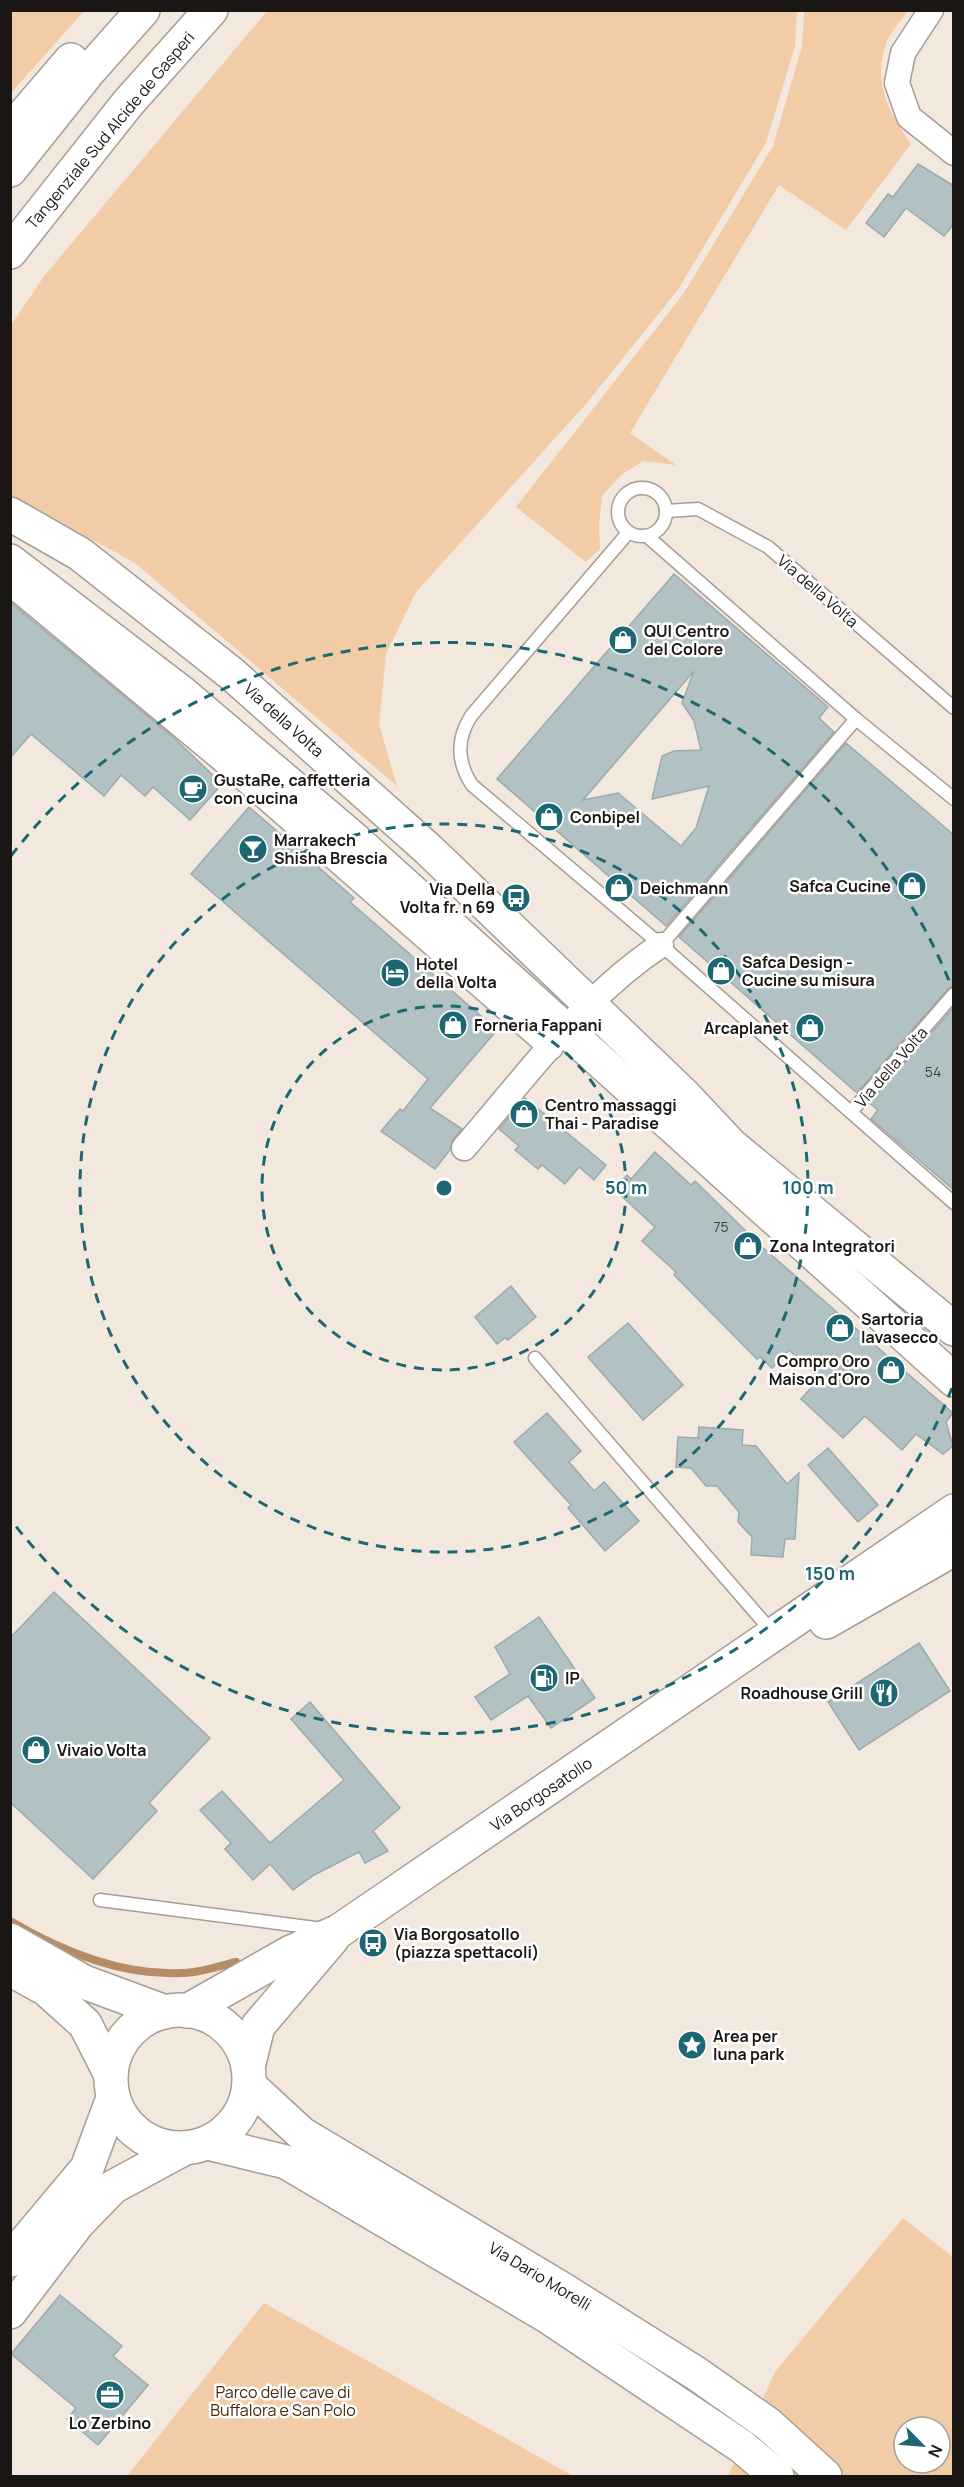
<svg xmlns="http://www.w3.org/2000/svg" width="964" height="2487" font-family="Manrope,sans-serif">
<style>
.green{fill:#f2cba7;fill-rule:evenodd}
.lines{fill:none;stroke-linecap:round;stroke-linejoin:round}
.stream{stroke:#b68c65;stroke-width:8}
.building{fill:#b2c2c4;stroke:#9aaaad;stroke-width:1.5;fill-rule:evenodd}
.lane-casing{stroke:#a79d93;stroke-width:15}
.street-casing{stroke:#a79d93;stroke-width:27}
.secondary-casing{stroke:#a79d93;stroke-width:36}
.highway-casing{stroke:#a79d93;stroke-width:36}
.lane{stroke:#fff;stroke-width:12}
.street{stroke:#fff;stroke-width:24}
.secondary{stroke:#fff;stroke-width:33}
.highway{stroke:#fff;stroke-width:33}
.ring{fill:none;stroke:#1c6771;stroke-width:3;stroke-dasharray:10 8}
.labels{text-anchor:middle;dominant-baseline:central;stroke-width:5;stroke-linejoin:round;paint-order:stroke}
.number-label{font-size:14px;fill:#40413f}
.street-label{font-size:16px;fill:#1a1613;stroke:#fff}
.poi-label{font-size:16px;font-weight:bold;fill:#1a1613;stroke:#fff;text-anchor:start}
.park-label{font-size:16px;fill:#482a0a;stroke:#fff}
.centre{fill:#1c6771;stroke:#fff;stroke-width:3}
.ring-label{font-size:18px;text-anchor:middle;font-weight:bold;fill:#1c6771;stroke:#fff;stroke-width:5;stroke-linejoin:round;paint-order:stroke}
</style>
<rect width="100%" height="100%" fill="#f3e8de"/>
<g class="green">
<path d="M11,10L84,11L11,93L10,11Z"/>
<path d="M268,10L797,11L795,46L766,143L677,291L586,404L416,592L386,654L379,724L397,786L135,563L11,495V325L45,275Z"/>
<path d="M804,11H908C901,21 888,34 885,47C873,84 890,114 911,144L846,230L779,185L630,433L676,465L643,461L621,475L602,496L599,524L600,549L586,562L516,507L684,293L773,146L802,46Z"/>
<path d="M903,2218L953,2257V2476H728L775,2372ZM904,2427H940V2463H904Z"/>
<path d="M264,2303L573,2476H127Z"/>
</g>
<g class="lines">
<path class="stream" d="M10,1921C61,1951 122,1976 182,1973C199,1973 219,1966 236,1962"/>
</g>
<g class="building">
<path d="M918,164L954,186V224L944,236L906,208L884,237L866,223L888,194L893,197Z"/>
<path d="M674,574L828,707L819,718L834,732L666,926L497,779ZM694,671L682,703L694,721L701,750L674,751L662,756L652,799L709,786L696,828L681,846L618,793L583,800Z"/>
<path d="M10,602L172,736L222,784L190,820L153,787L145,796L121,775L104,796L31,734L10,758Z"/>
<path d="M846,743L954,835V986L948,989L857,1093L679,937Z"/>
<path d="M249,807L354,898L350,902L497,1030L430,1108L462,1129L453,1139L450,1150L435,1169L381,1131L400,1109L403,1111L428,1079L191,874Z"/>
<path d="M954,1007V1190L871,1119L878,1110L869,1103Z"/>
<path d="M525,1098L606,1165L594,1180L579,1167L565,1184L542,1165L538,1169L515,1150L519,1146L499,1129Z"/>
<path d="M655,1152L691,1185L695,1181L761,1246L953,1413L946,1422L953,1446L943,1454L916,1434L902,1450L865,1416L843,1438L801,1399L820,1378L789,1350L772,1368L760,1357L757,1359L674,1275L676,1272L642,1241L655,1227L614,1189L627,1175L631,1179Z"/>
<path d="M511,1286L536,1317L508,1340L505,1338L497,1344L475,1317Z"/>
<path d="M628,1323L683,1385L643,1420L588,1357Z"/>
<path d="M547,1413L581,1451L569,1462L594,1491L604,1482L639,1521L605,1551L568,1508L571,1505L514,1442Z"/>
<path d="M699,1427L743,1430L742,1445L756,1446L787,1484L799,1473L795,1539H785L783,1557L751,1555L752,1537L738,1522L739,1512L717,1486H706L691,1468L676,1467L678,1437L698,1438Z"/>
<path d="M828,1448L878,1505L858,1522L808,1465Z"/>
<path d="M54,1592L210,1738L149,1803L157,1811L93,1879L10,1802V1638Z"/>
<path d="M539,1617L595,1698L551,1728L528,1696L491,1720L475,1697L510,1674L495,1647Z"/>
<path d="M919,1643L950,1691L859,1750L828,1702Z"/>
<path d="M310,1702L400,1808L373,1831L388,1851L365,1863L359,1852L314,1875L293,1890L270,1864L253,1880L225,1849L231,1843L200,1810L222,1791L270,1843L344,1780L291,1719Z"/>
<path d="M60,2295L122,2346L113,2356L148,2385L98,2445L67,2419L76,2408L11,2354Z"/>
</g>
<g class="lines">
<g class="lane-casing">
<g id="lane">
<circle cx="642" cy="512" r="24"/>
<path d="M666,511L698,509L768,547L954,708"/>
<path d="M628,533L471,716C456,740 457,762 472,785L661,945L954,1203"/>
<path d="M647,536L856,719L954,799"/>
<path d="M661,945L856,719"/>
<path d="M851,1112L954,994"/>
<path d="M535,1358L774,1634"/>
<path d="M100,1900L323,1929"/>
</g>
</g>
<g class="street-casing">
<g id="street">
<path d="M931,10L903,53L897,83L909,117L954,153"/>
<path d="M10,583L223,760L551,1047"/>
<path d="M464,1148C526,1077 582,997 661,945"/>
</g>
</g>
<g class="secondary-casing">
<g id="secondary">
<path d="M10,514L80,554L232,674L429,850L685,1096L732,1146L954,1329"/>
<path d="M10,561L181,692L354,839L954,1380"/>
<path d="M826,1622L954,1549"/>
<path d="M10,1940L84,1982L165,2012"/>
<path d="M10,1969L46,1989L85,2024L111,2075"/>
<circle cx="180" cy="2079" r="69"/>
<path d="M187,2011L291,1952L339,1931L954,1511"/>
<path d="M248,2067L258,2026L332,1939"/>
<path d="M249,2085L302,2134L562,2289L697,2374L768,2424L825,2476"/>
<path d="M208,2143L286,2162L547,2316L741,2446L777,2476"/>
<path d="M10,2260L87,2168L113,2098"/>
<path d="M10,2312L78,2223L113,2187L185,2148"/>
</g>
</g>
<g class="highway-casing">
<g id="highway">
<path d="M10,131L71,60"/>
<path d="M10,170L89,71L143,10"/>
<path d="M10,252L128,103L211,10"/>
</g>
</g>
<use href="#lane" class="lane"/>
<use href="#street" class="street"/>
<use href="#secondary" class="secondary"/>
<use href="#highway" class="highway"/>
</g>
<g class="ring">
<circle cx="444" cy="1188" r="182"/>
<circle cx="444" cy="1188" r="364"/>
<path d="M952 1388A546 546 0 0 1 11 1520M11 856A546 546 0 0 1 952 988"/>
</g>
<defs>
<g id="shop-disc" transform="scale(1.5)"><circle r="9.5" fill="#1c6771" stroke="#fff"/><path d="M-5-2.5h2.3a2.7 3.5 0 0 1 5.4 0H5L5.5 6h-11ZM-1.5-2.5h3a1.5 2.3 0 0 0-3 0Z" fill="#fff"/></g>
<g id="cafe-disc" transform="scale(1.5)"><circle r="9.5" fill="#1c6771" stroke="#fff"/><path d="M-5.5-4.5H6V0H3Q3 3.5 0 3.5H-2.5Q-5.5 3.5-5.5 0ZM3-3.2v2h1.7v-2ZM-6 4.5H4V6H-6Z" fill="#fff"/></g>
<g id="bar-disc" transform="scale(1.5)"><circle r="9.5" fill="#1c6771" stroke="#fff"/><path d="M-6-5H6L.8 .8V4.5H3.5V6h-7V4.5H-.8V.8Z" fill="#fff"/></g>
<g id="bus-disc" transform="scale(1.5)"><circle r="9.5" fill="#1c6771" stroke="#fff"/><path d="M-5-6H5V4H4V6H2V4H-2V6H-4V4H-5ZM-3.5-4V0h7V-4ZM-3.5 1.2v1.5H-2V1.2ZM2 1.2v1.5H3.5V1.2Z" fill="#fff"/></g>
<g id="hotel-disc" transform="scale(1.5)"><circle r="9.5" fill="#1c6771" stroke="#fff"/><path d="M-6-4.5h1.5V1H6V5H4.5V3h-9V5H-6ZM-4 0a1.8 1.8 0 1 1 3.6 0ZM.5 0V-2.5h3Q6-2.5 6 0Z" fill="#fff"/></g>
<g id="fuel-disc" transform="scale(1.5)"><circle r="9.5" fill="#1c6771" stroke="#fff"/><path d="M-5.5-6h7V0h2V4h1.3V-2.5L3-4.5l.8-.8L6-3V5H2.5V1h-1V6h-7ZM-4.2-4.7v3.2H.2V-4.7Z" fill="#fff"/></g>
<g id="restaurant-disc" transform="scale(1.5)"><circle r="9.5" fill="#1c6771" stroke="#fff"/><path d="M-5-6h1v4h1v-4h1v4h1v-4h1v5L-1.5 .5V6h-2V.5L-5-1ZM5-6V6H3V1.5H1.5Q1.5-4 5-6Z" fill="#fff"/></g>
<g id="sight-disc" transform="scale(1.5)"><circle r="9.5" fill="#1c6771" stroke="#fff"/><path d="M0-6L1.8-2.2L6-1.7L2.9 1.2L3.7 5.4L0 3.3L-3.7 5.4L-2.9 1.2L-6-1.7L-1.8-2.2Z" fill="#fff"/></g>
<g id="office-disc" transform="scale(1.5)"><circle r="9.5" fill="#1c6771" stroke="#fff"/><path d="M-6-3h4V-5.5h4V-3h4V5H-6ZM-1-4.5V-3h2v-1.5ZM-6 0V1H6V0Z" fill="#fff"/></g>
</defs>
<g fill-rule="evenodd">
<use href="#shop-disc" x="623" y="640"/>
<use href="#cafe-disc" x="193" y="789"/>
<use href="#shop-disc" x="549" y="817"/>
<use href="#bar-disc" x="253" y="849"/>
<use href="#shop-disc" x="912" y="886"/>
<use href="#shop-disc" x="619" y="888"/>
<use href="#bus-disc" x="516" y="898"/>
<use href="#shop-disc" x="721" y="971"/>
<use href="#hotel-disc" x="395" y="973"/>
<use href="#shop-disc" x="453" y="1025"/>
<use href="#shop-disc" x="810" y="1028"/>
<use href="#shop-disc" x="524" y="1114"/>
<use href="#shop-disc" x="748" y="1246"/>
<use href="#shop-disc" x="840" y="1328"/>
<use href="#shop-disc" x="891" y="1370"/>
<use href="#fuel-disc" x="544" y="1678"/>
<use href="#restaurant-disc" x="884" y="1693"/>
<use href="#shop-disc" x="36" y="1750"/>
<use href="#bus-disc" x="373" y="1943"/>
<use href="#sight-disc" x="692" y="2045"/>
<use href="#office-disc" x="110" y="2395"/>
</g>
<g class="labels">
<g class="number-label">
<text x="933" y="1071">54</text>
<text x="721" y="1226">75</text>
</g>
<g class="street-label">
<text transform="translate(110 130) rotate(-50)">Tangenziale Sud Alcide de Gasperi</text>
<text transform="translate(818 591) rotate(41)">Via della Volta</text>
<text transform="translate(284 720) rotate(42)">Via della Volta</text>
<text transform="translate(891 1067) rotate(-49)">Via della Volta</text>
<text transform="translate(541 1794) rotate(-34)">Via Borgosatollo</text>
<text transform="translate(540 2276) rotate(31)">Via Dario Morelli</text>
</g>
<g class="poi-label">
<text x="644" y="631">QUI Centro<tspan x="644" dy="18">del Colore</tspan></text>
<text x="214" y="780">GustaRe, caffetteria<tspan x="214" dy="18">con cucina</tspan></text>
<text x="570" y="817">Conbipel</text>
<text x="274" y="840">Marrakech<tspan x="274" dy="18">Shisha Brescia</tspan></text>
<text x="891" y="886" text-anchor="end">Safca Cucine</text>
<text x="640" y="888">Deichmann</text>
<text x="495" y="889" text-anchor="end">Via Della<tspan x="495" dy="18">Volta fr. n 69</tspan></text>
<text x="742" y="962">Safca Design -<tspan x="742" dy="18">Cucine su misura</tspan></text>
<text x="416" y="964">Hotel<tspan x="416" dy="18">della Volta</tspan></text>
<text x="474" y="1025">Forneria Fappani</text>
<text x="789" y="1028" text-anchor="end">Arcaplanet</text>
<text x="545" y="1105">Centro massaggi<tspan x="545" dy="18">Thai - Paradise</tspan></text>
<text x="769" y="1246">Zona Integratori</text>
<text x="861" y="1319">Sartoria<tspan x="861" dy="18">lavasecco</tspan></text>
<text x="870" y="1361" text-anchor="end">Compro Oro<tspan x="870" dy="18">Maison d'Oro</tspan></text>
<text x="565" y="1678">IP</text>
<text x="863" y="1693" text-anchor="end">Roadhouse Grill</text>
<text x="57" y="1750">Vivaio Volta</text>
<text x="394" y="1934">Via Borgosatollo<tspan x="394" dy="18">(piazza spettacoli)</tspan></text>
<text x="713" y="2036">Area per<tspan x="713" dy="18">luna park</tspan></text>
<text x="110" y="2423" text-anchor="middle">Lo Zerbino</text>
</g>
<g class="park-label">
<text x="283" y="2392">Parco delle cave di<tspan x="283" dy="18">Buffalora e San Polo</tspan></text>
</g>
</g>
<circle cx="444" cy="1188" r="9" class="centre"/>
<g class="ring-label">
<text x="626" y="1194">50 m</text>
<text x="808" y="1194">100 m</text>
<text x="830" y="1580">150 m</text>
</g>
<rect width="964" height="2487" fill="none" stroke="#1a1613" stroke-width="24"/>
<g transform="translate(922 2445) rotate(115)"><circle r="28" fill="#ffffff" stroke="#a3a2a1" stroke-width="1.5"/>
<path d="M0-4.5L10 22L0 15L-10 22Z" fill="#1c6771"/>
<text y="-9" font-size="16" font-weight="bold" text-anchor="middle" fill="#1a1613">N</text>
</g>
</svg>
